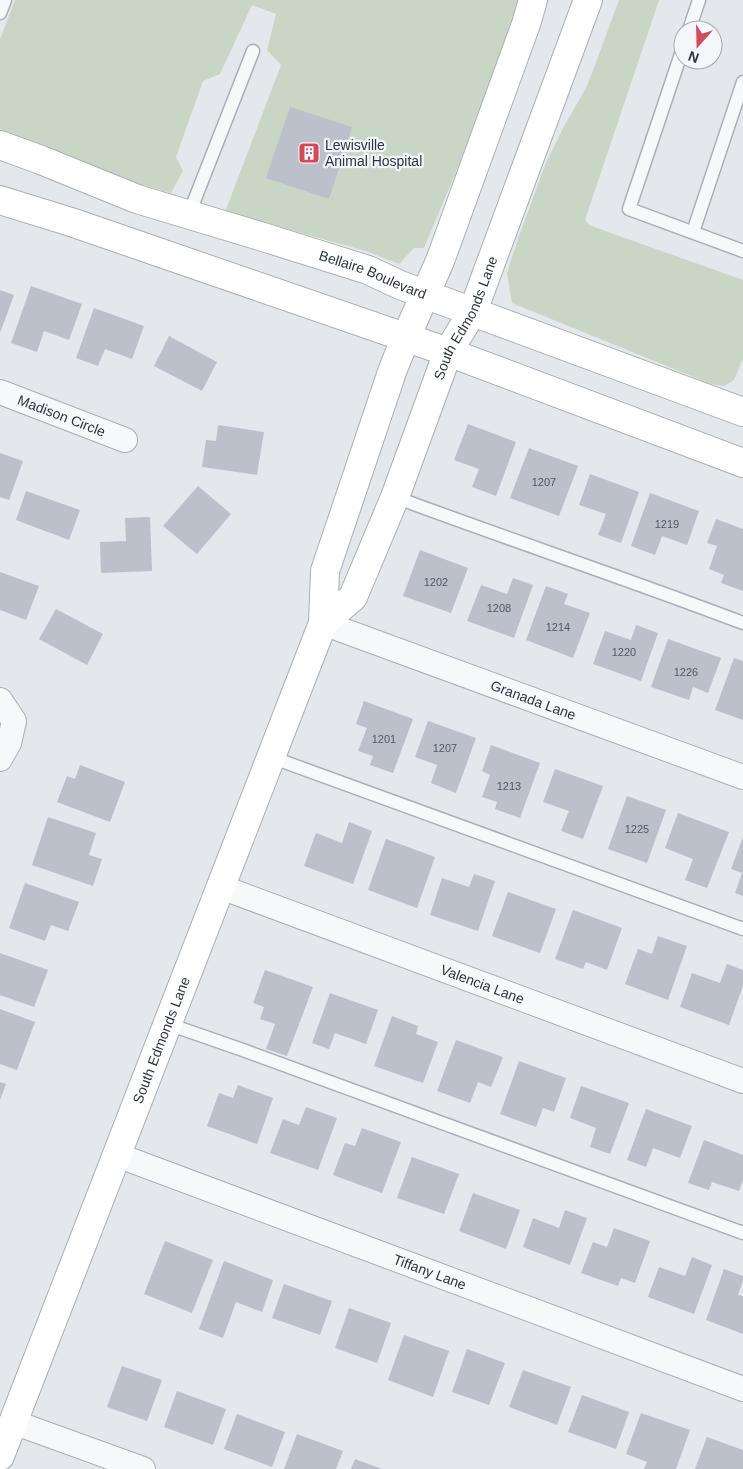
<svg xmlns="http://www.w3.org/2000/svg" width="743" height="1469" font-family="Helvetica,sans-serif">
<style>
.green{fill:#c9d6c5}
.building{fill:#bbc0ca}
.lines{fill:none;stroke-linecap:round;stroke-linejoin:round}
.lane-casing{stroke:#a9aeb7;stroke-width:15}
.street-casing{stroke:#a9aeb7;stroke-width:26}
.secondary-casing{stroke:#a9aeb7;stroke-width:30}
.lane{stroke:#f7f8fa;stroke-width:12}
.street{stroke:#f7f8fa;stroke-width:24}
.secondary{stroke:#fff;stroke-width:28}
.labels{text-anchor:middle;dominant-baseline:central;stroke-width:4.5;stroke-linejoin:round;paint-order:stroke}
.number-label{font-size:11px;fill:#4f5766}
.poi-label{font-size:14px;fill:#2b3445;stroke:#f4f6f9;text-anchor:start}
.street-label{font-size:14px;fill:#2b3445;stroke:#f4f6f9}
</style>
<rect width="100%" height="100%" fill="#e4e7ec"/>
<g class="green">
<path d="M15,0H521L458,167L424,248H414L399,264L366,251L225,212L281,65L267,50L276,14L252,5L220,74L203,81L176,157L183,171L171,193L136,183L0,131V39Z"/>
<path d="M619,0H659L585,220L589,225L611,233L743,280V359L734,380L724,386L711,384L512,303L507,273L519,236L546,163L562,130L586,88L592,73Z"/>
</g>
<g class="building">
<path d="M290,107L352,127L329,199L266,178Z"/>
<path d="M31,286L82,304L69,340L44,331L37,352L11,343Z"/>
<path d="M0,290L14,295L0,333Z"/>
<path d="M94,308L144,326L132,359L105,349L98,366L76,358Z"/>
<path d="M169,336L217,362L202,391L154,366Z"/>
<path d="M468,424L516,442L496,496L472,487L479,469L454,460Z"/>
<path d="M218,425L264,432L257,475L202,467L206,440L216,441Z"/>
<path d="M529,448L578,466L559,516L510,498Z"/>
<path d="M0,453L23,461L9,500L0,497Z"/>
<path d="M590,474L639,492L621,543L598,535L606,514L579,505Z"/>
<path d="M198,486L231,514L197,554L163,526Z"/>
<path d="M26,491L80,510L69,540L16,520Z"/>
<path d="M650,493L699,511L687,545L662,536L655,555L631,546Z"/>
<path d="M150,517L152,571L101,573L100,542L126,541L125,518Z"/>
<path d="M716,519L743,529V591L721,583L724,575L709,569L717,546L707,543Z"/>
<path d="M420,550L468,568L451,613L403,596Z"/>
<path d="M0,572L39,586L26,620L0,610Z"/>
<path d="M513,578L533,585L514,638L467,621L481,585L507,594Z"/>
<path d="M546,586L568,594L564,604L590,613L573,658L526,640Z"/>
<path d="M56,609L103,634L87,665L39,639Z"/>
<path d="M636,625L658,633L641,681L593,664L605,631L631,640Z"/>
<path d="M668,639L721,658L708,693L693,687L689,700L651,687Z"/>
<path d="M734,658L743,661V720L715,710Z"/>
<path d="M364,701L413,719L393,773L370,765L373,756L358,751L367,728L356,724Z"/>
<path d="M428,721L476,738L456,793L431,783L437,765L415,757Z"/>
<path d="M491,745L540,763L520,818L495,809L497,802L482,797L490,775L482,771Z"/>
<path d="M80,765L125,782L110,822L57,802L67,776L75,779Z"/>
<path d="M555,769L603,786L583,839L561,831L569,811L543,802Z"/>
<path d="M627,796L666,810L647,863L608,849Z"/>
<path d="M678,813L729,832L707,888L685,880L693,859L665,848Z"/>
<path d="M48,817L96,833L89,855L102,859L93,886L32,865Z"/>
<path d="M349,822L372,831L353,884L304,866L316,833L342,843Z"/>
<path d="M743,837V896L735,893L742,873L731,869Z"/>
<path d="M386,839L435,857L417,908L368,890Z"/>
<path d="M474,874L495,881L478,931L430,915L442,878L469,887Z"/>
<path d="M25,883L79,902L68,931L51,925L45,941L9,928Z"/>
<path d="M508,892L556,909L540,953L492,936Z"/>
<path d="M573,910L622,928L607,970L586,962L583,969L555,959Z"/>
<path d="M658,936L687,946L668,1000L625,984L638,949L652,954Z"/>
<path d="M0,953L48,970L34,1007L0,995Z"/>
<path d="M727,964L743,970V986L729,1025L680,1007L692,973L720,983Z"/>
<path d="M265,970L313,987L287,1056L266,1049L275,1024L260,1019L264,1007L253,1003Z"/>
<path d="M330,993L378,1010L366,1044L335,1033L329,1049L312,1043Z"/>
<path d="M0,1009L35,1022L17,1070L0,1064Z"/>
<path d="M392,1016L418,1026L416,1034L438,1042L423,1083L374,1066Z"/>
<path d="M456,1040L503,1057L491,1087L478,1082L470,1103L437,1091Z"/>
<path d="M519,1061L566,1078L554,1112L543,1108L536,1127L500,1114Z"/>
<path d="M0,1082L6,1084L0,1100Z"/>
<path d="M238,1085L273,1098L257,1144L207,1126L219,1093L233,1098Z"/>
<path d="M581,1086L629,1103L610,1154L590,1147L596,1128L570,1118Z"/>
<path d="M306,1107L337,1118L318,1170L270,1153L283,1119L299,1125Z"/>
<path d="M646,1109L692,1126L680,1158L653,1148L646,1167L627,1160Z"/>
<path d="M362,1128L401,1142L382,1193L333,1175L345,1143L355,1146Z"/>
<path d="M704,1140L743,1155V1180L739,1191L712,1182L709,1190L688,1183Z"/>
<path d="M412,1157L459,1174L444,1214L397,1198Z"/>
<path d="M473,1193L520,1210L506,1249L459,1231Z"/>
<path d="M565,1210L587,1218L570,1265L523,1247L533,1218L559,1228Z"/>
<path d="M614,1228L650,1241L635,1283L621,1278L618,1286L581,1273L593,1242L607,1247Z"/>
<path d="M165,1241L213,1260L192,1313L144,1294Z"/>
<path d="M692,1257L712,1265L694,1314L648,1297L659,1267L685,1276Z"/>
<path d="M224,1261L273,1280L262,1312L236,1302L223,1338L199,1329Z"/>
<path d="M724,1269L743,1276V1281L738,1295L743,1296V1334L706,1320Z"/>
<path d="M284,1284L332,1301L320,1335L272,1318Z"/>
<path d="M349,1308L391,1323L377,1363L335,1348Z"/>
<path d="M404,1335L449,1351L433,1397L388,1380Z"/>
<path d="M467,1349L505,1363L489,1405L452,1392Z"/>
<path d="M122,1366L162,1380L147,1421L107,1407Z"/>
<path d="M523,1370L571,1387L557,1425L509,1407Z"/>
<path d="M177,1391L226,1409L213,1445L164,1427Z"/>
<path d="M582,1395L629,1412L616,1449L568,1432Z"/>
<path d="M641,1413L690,1430L676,1469H644L647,1462L626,1454Z"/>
<path d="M237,1414L285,1432L272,1467L224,1449Z"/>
<path d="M297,1434L343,1451L336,1469H284Z"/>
<path d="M707,1437L743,1450V1469H695Z"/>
<path d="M355,1459L382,1469H351Z"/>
</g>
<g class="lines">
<g class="lane-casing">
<g id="lane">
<path d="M0,13L5,0"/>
<path d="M689,30L699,0"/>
<path d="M683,48L629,209L743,251"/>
<path d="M189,214L253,51"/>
<path d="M693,232L743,82"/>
<path d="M395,497C510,540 628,579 743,623"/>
<path d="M271,757L743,929"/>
<path d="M168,1024L240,1049L743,1233"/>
</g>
</g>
<g class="street-casing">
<g id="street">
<path id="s1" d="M0,392L125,440"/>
<path id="s2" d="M323,623L743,777"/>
<path d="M0,700L14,721L9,743L0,759"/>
<path id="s3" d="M221,887L743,1081"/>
<path id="s4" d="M117,1155L743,1389"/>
<path d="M13,1422L143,1469"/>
</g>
</g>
<g class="secondary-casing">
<g id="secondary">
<path id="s5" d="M0,145L41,160L137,199L263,237L368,270L400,285L743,412"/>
<path d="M0,200L71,222L448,352L743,463"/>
<path id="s6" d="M323,623L353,597L395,497L448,352L473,311L588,0"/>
<path id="s7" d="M0,1456L323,623L325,571L393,369L406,337L440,261L526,24L533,0"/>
</g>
</g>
<use href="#lane" class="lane"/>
<use href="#street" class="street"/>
<use href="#secondary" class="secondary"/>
</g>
<defs>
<g id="building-square" transform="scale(1.125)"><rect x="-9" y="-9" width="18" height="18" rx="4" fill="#d1495b" stroke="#f4f6f9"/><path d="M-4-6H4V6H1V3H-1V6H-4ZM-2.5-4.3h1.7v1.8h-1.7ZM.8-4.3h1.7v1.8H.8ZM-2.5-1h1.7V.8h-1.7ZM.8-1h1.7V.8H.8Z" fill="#fff"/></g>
</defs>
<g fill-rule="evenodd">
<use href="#building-square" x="309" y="153"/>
</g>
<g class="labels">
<g class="number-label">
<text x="544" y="482">1207</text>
<text x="667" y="524">1219</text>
<text x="436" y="582">1202</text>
<text x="499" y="608">1208</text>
<text x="558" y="627">1214</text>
<text x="624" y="652">1220</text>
<text x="686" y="672">1226</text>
<text x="384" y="739">1201</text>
<text x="445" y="748">1207</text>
<text x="509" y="786">1213</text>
<text x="637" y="829">1225</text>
</g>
<g class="poi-label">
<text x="325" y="145">Lewisville<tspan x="325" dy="16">Animal Hospital</tspan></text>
</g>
<g class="street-label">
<text stroke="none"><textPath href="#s5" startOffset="395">Bellaire Boulevard</textPath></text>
<text stroke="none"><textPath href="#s6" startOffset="341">South Edmonds Lane</textPath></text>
<text stroke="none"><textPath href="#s1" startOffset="66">Madison Circle</textPath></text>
<text stroke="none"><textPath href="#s2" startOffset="224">Granada Lane</textPath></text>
<text stroke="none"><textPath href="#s3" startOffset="279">Valencia Lane</textPath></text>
<text stroke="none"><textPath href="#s7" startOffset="446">South Edmonds Lane</textPath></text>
<text stroke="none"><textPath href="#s4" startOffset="334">Tiffany Lane</textPath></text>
</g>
</g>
<g transform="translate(698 45) rotate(200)"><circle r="24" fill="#f4f6f9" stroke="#a4a8b1"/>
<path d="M0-4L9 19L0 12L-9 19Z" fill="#d1495b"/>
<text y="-8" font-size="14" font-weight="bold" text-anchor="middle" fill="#2b3445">N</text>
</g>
</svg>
